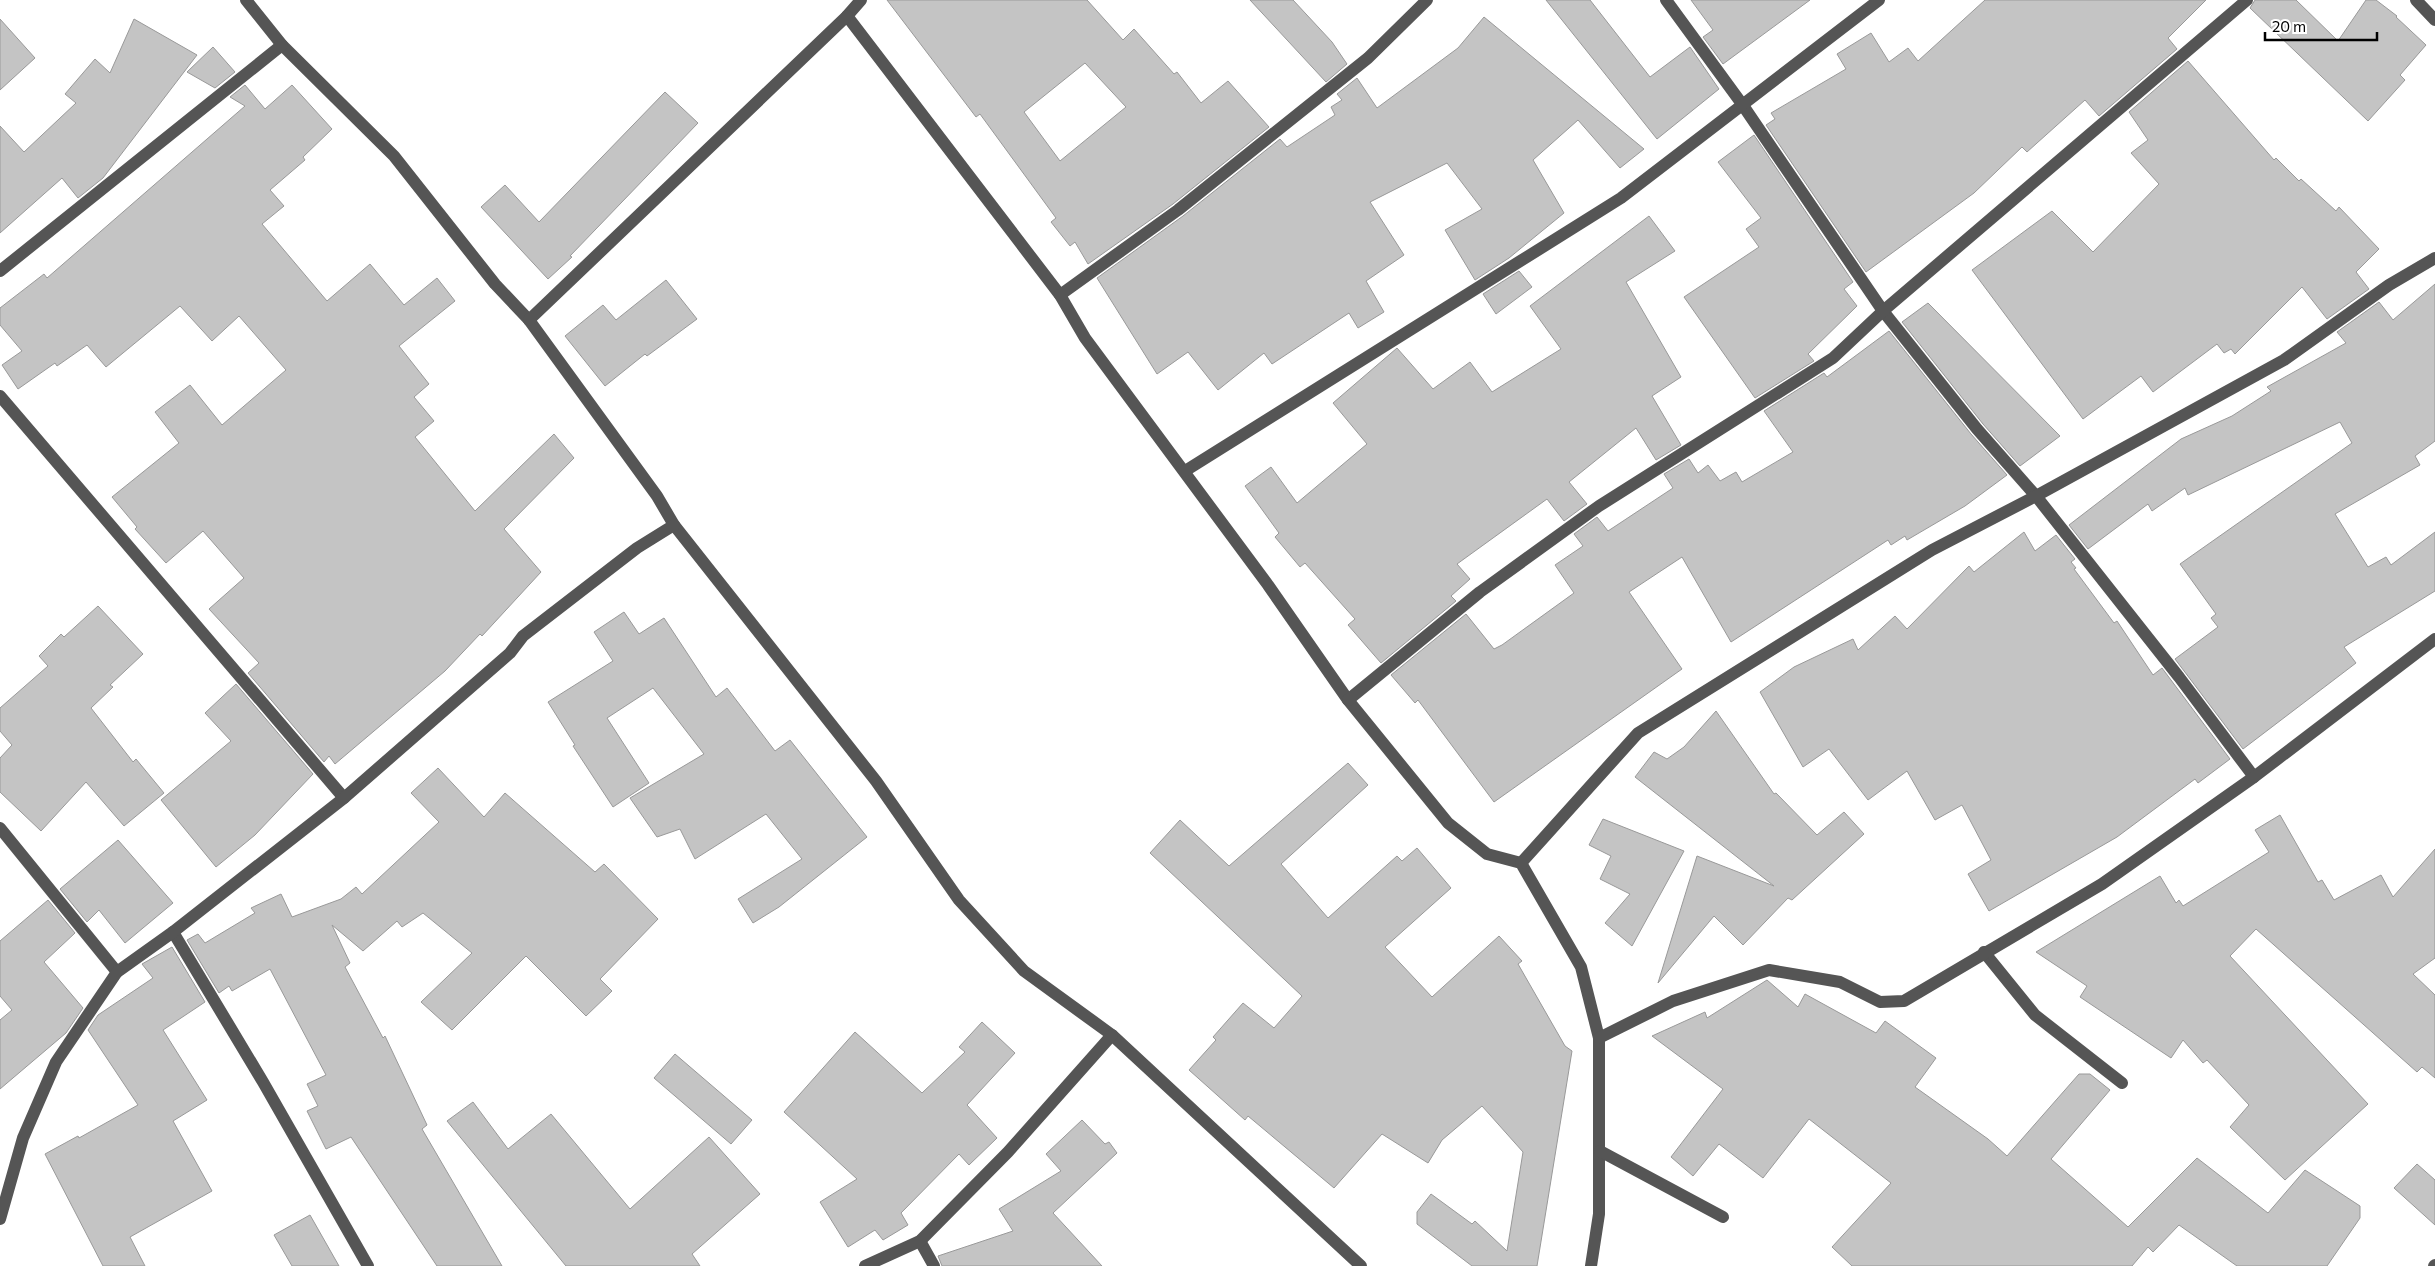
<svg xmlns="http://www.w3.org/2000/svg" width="2435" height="1266" font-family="Commissioner,sans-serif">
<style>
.building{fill:#c4c4c4;stroke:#999;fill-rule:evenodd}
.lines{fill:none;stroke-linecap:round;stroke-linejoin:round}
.minor{stroke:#555;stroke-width:12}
</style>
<rect width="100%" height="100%" fill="#fff"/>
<g class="building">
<path d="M887,0H1087L1123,40L1134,29L1174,74L1177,72L1201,103L1228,81L1269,127L1173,204L1088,264L1075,242L1070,246L1051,222L1056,218L980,114L976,117ZM1085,63L1126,107L1060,161L1024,112Z"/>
<path d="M1250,0H1293L1332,42L1347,64L1326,82Z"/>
<path d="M1546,0H1590L1650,77L1690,47L1719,89L1657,139Z"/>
<path d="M1691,0H1810L1723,64L1703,37L1713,30Z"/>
<path d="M1985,0H2206L2168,38L2177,49L2099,116L2085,100L2027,152L2022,147L1974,193L1866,272L1766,125L1775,119L1771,113L1846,69L1837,54L1871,33L1889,62L1908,48L1918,61Z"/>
<path d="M2255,0H2296L2338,41L2366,0H2376L2397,16L2396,17L2426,45L2400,75L2405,80L2368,121L2250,8Z"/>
<path d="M1484,17L1644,149L1620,168L1578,120L1533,160L1564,213L1509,258L1475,280L1445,230L1482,209L1447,163L1370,202L1404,255L1366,281L1384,312L1358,328L1349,313L1272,364L1264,353L1218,390L1188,352L1157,374L1097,278L1183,216L1280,139L1287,147L1335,115L1331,107L1342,100L1337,94L1357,78L1377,108L1458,48Z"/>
<path d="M0,19L35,58L0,90Z"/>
<path d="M134,19L197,55L103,178L78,198L62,178L0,233V126L24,152L76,103L65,94L95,59L110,73Z"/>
<path d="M213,47L235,72L215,88L187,72Z"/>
<path d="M2188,61L2274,160L2276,158L2299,181L2301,179L2336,211L2339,207L2379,249L2356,272L2369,289L2327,319L2302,287L2235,354L2231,349L2224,353L2217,344L2153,392L2141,376L2083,419L1972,270L2052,211L2093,252L2159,184L2131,153L2148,140L2129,112Z"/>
<path d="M245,85L265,109L292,85L332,129L303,157L305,160L270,190L284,206L262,224L327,301L370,264L404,305L437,278L455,301L399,346L429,384L414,397L434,421L415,437L475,511L554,434L574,458L504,529L541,572L482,636L480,634L445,671L335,764L329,756L324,762L248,673L259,663L209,609L244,578L203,531L166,563L135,529L137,527L112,497L179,443L155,412L190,385L222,425L286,370L239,316L212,341L180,306L106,367L87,345L57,366L55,363L18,389L2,365L22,351L0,325V308L44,274L47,278L245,106L230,97Z"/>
<path d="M665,92L698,123L570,256L572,257L548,279L481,207L505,185L539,222Z"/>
<path d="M1754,135L1853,282L1844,289L1857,306L1808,354L1814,361L1755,398L1684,297L1759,247L1746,229L1761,218L1718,162Z"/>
<path d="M1649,216L1675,251L1626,282L1681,377L1652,396L1681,445L1656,460L1636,428L1569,482L1587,504L1564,521L1547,499L1457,564L1470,579L1451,596L1456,601L1381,663L1348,625L1355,619L1305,563L1300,567L1275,537L1279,533L1245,486L1271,467L1297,503L1367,444L1333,403L1397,348L1433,389L1470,362L1492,392L1561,349L1530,306Z"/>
<path d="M1519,271L1532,287L1496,314L1483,294Z"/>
<path d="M666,280L697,319L647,356L645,354L605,386L565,336L603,305L616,320Z"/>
<path d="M2435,284V441L2415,456L2420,465L2335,514L2368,567L2386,557L2391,565L2435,532V591L2344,647L2356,663L2243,749L2175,659L2218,627L2211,618L2216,614L2180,564L2352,443L2340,422L2188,495L2185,488L2152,511L2148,504L2088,549L2069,525L2181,439L2232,416L2271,391L2267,387L2346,343L2337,332L2379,302L2393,320Z"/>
<path d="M1928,303L2060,436L2020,466L1983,424L1902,322Z"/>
<path d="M1889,331L1971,434L2007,475L1965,506L1907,540L1905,536L1891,545L1888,540L1731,642L1682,557L1629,592L1682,669L1494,802L1418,700L1415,703L1391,675L1466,614L1494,649L1502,645L1574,593L1555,565L1583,546L1574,534L1597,517L1608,531L1673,488L1664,474L1689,459L1698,473L1708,465L1720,481L1736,472L1742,482L1793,452L1764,411L1824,373L1827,377Z"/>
<path d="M2024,532L2035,551L2056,535L2075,559L2071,562L2076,568L2074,569L2114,623L2117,621L2153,675L2162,668L2230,759L2198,783L2195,779L2117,837L1989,911L1968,874L1991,860L1962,805L1935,820L1907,771L1868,800L1829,749L1803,767L1760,692L1794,667L1853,639L1858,650L1895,616L1907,629L1969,566L1974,572Z"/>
<path d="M98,606L143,654L110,685L113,687L91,708L133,762L136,759L164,793L124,826L86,782L41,831L0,792V758L12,745L0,731V708L48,666L39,656L61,634L64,637Z"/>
<path d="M624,612L639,634L664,618L716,697L727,688L775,751L790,740L867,837L779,907L753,923L738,899L802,859L766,814L695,859L680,829L657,837L630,798L704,754L653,688L607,718L649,783L613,807L573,746L575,745L548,702L613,661L594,632Z"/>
<path d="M236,684L313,774L255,835L216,867L161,800L231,741L205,713Z"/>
<path d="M1716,711L1774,794L1776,793L1817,835L1844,812L1864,834L1792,900L1788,898L1743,945L1714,916L1658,983L1697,856L1774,886L1635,777L1654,752L1667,759L1684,747Z"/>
<path d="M1348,763L1368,785L1281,864L1328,918L1397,856L1402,861L1417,848L1451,888L1385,947L1432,997L1499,936L1522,961L1518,964L1565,1046L1572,1051L1537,1266H1472L1417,1224V1212L1431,1194L1472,1224L1475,1221L1507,1251L1523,1152L1482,1106L1442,1140L1428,1163L1382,1134L1334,1188L1248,1116L1245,1120L1189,1070L1216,1040L1213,1037L1243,1003L1274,1028L1302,996L1150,853L1180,820L1229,866Z"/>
<path d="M438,768L484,817L505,793L595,872L604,864L658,919L600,979L612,991L586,1016L526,956L452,1030L421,1002L472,953L423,913L402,927L397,921L363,951L332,925L350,963L345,967L383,1038L385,1036L427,1125L422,1129L502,1266H437L351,1137L326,1149L307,1111L318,1106L307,1084L326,1075L270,969L232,991L229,986L219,993L187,940L198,934L205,943L255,913L251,908L281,894L292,917L341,899L356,887L362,894L439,822L411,793Z"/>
<path d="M2280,815L2318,882L2322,880L2334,900L2381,875L2393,897L2435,849V958L2413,974L2435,995V1078L2422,1067L2417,1072L2256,929L2230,956L2368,1104L2285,1180L2230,1127L2249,1105L2207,1060L2203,1063L2183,1040L2171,1058L2080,997L2087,986L2036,952L2160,876L2176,903L2179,900L2183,906L2269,852L2255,830Z"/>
<path d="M1603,819L1684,851L1632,946L1605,923L1630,894L1600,879L1611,856L1589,845Z"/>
<path d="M118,840L173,903L125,943L99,910L87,922L60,889Z"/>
<path d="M48,900L75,933L44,962L83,1008L66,1033L0,1089V1020L12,1010L0,996V941Z"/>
<path d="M172,947L205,1002L163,1030L207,1100L173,1121L212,1191L130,1237L145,1266H103L45,1154L78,1136L79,1138L138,1105L88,1030L98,1015L153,978L142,964Z"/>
<path d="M1767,980L1798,1007L1805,994L1876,1033L1885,1021L1936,1058L1915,1087L1988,1139L2007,1156L2079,1074H2090L2110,1090L2051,1159L2128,1227L2197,1158L2268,1213L2305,1170L2360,1206V1218L2327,1266H2237L2179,1225L2153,1252L2148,1247L2132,1266H1852L1832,1247L1891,1183L1809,1119L1763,1178L1719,1144L1693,1176L1671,1157L1723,1089L1652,1036L1705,1012L1707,1018Z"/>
<path d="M982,1022L1015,1053L967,1105L997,1138L969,1165L959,1154L901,1213L908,1225L883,1240L875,1230L848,1247L820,1202L857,1179L784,1112L855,1032L922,1093L965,1052L959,1047Z"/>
<path d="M675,1054L752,1120L731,1144L654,1078Z"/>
<path d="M473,1102L508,1149L551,1114L630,1209L709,1137L760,1194L692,1254L700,1266H566L447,1121Z"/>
<path d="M1082,1120L1105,1144L1109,1142L1117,1153L1053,1213L1102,1266H942L938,1256L1013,1231L999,1209L1061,1171L1046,1154Z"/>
<path d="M2417,1164L2435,1180V1225L2394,1188Z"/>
<path d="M310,1215L339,1266H292L274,1235Z"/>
</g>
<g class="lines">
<g class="minor">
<path d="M246,0L282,45L394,156L495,284L529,320L657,496L674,525L876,781L959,900L1024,971L1112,1035L1361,1266"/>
<path d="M861,0L847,16L1060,295L1085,338L1268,585L1348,700L1448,823L1487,854L1521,863L1581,967L1599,1038V1214L1591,1266"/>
<path d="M1666,0L1742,104L1883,311L1977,429L2036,496L2179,677L2254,777"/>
<path d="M2416,0L2435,20"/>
<path d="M0,271L282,45"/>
<path d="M1060,295L1178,210L1368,58L1427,0"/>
<path d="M529,320L847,16"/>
<path d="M0,396L344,798"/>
<path d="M1185,471L1621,198L1879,0"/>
<path d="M1348,700L1480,592L1599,506L1833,358L1883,311L2247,0"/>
<path d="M0,828L117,972"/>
<path d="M1521,863L1638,733L1932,550L2036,496L2284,360L2389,285L2435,258"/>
<path d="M173,932L263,1082L368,1266"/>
<path d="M1984,952L2035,1015L2122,1083"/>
<path d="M1599,1038L1673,1001L1769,970L1840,982L1880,1002L1904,1001L2102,884L2254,777L2435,639"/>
<path d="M1600,1151L1723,1217"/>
<path d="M0,1219L23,1138L56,1062L117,972L173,932L344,798L510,653L523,636L637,548L674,525"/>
<path d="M920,1241L934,1266"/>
<path d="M865,1266L920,1241L1008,1152L1112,1035"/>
<path d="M2434,1266L2435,1265"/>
</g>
</g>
<path d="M2265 32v8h112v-8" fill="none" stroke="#000000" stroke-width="2.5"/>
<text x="2272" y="32" font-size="15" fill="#000000" stroke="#ffffff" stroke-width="4" paint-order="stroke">20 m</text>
</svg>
